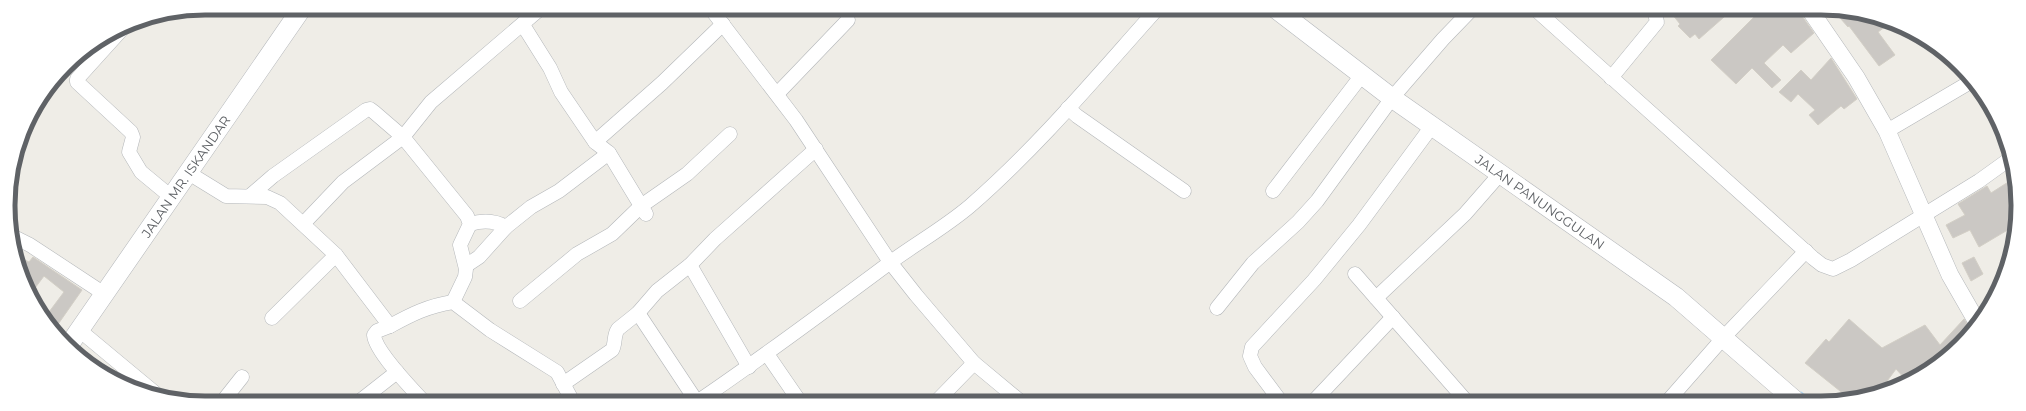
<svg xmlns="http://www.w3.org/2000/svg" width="2026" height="411" font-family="Montserrat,sans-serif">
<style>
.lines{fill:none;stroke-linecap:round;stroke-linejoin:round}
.stream{stroke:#afd9f7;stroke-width:4.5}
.building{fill:#cbc8c4;stroke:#d3cfc6}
.minor-casing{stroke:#b4b7ba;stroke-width:15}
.tertiary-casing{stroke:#b4b7ba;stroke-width:18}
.secondary-casing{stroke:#b3b6ba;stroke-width:20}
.minor{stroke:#fff;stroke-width:14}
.tertiary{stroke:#fff;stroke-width:17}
.secondary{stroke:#fff;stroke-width:19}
.labels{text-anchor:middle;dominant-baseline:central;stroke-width:4;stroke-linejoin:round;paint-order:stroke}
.street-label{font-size:13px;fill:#5f6266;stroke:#fff}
.rim{fill:none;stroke:#5f6266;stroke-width:5}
</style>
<rect width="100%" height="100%" fill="#efede7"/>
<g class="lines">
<path class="stream" d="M1801,394L1812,403"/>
</g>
<g class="building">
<path d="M1668,9L1698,10H1732L1699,39L1695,34L1690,38L1678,26L1680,24Z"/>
<path d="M1761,10H1800L1802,16L1814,33L1791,53L1783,45L1764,63L1781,80L1772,88L1752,68L1736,84L1711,60Z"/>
<path d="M1833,10H1846L1889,24L1878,32L1895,55L1879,66L1849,26L1848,27Z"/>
<path d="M1831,58L1857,99L1844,109L1841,106L1818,125L1809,115L1815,110L1798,94L1791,102L1779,92L1801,70L1811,80Z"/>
<path d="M2013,179L2016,225L1979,247L1970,230L1953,238L1946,225L1965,215L1958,204L1987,186L1991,193Z"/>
<path d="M17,256L29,262L33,257L82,290L54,330L46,316L64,292L44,276L32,292L19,269Z"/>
<path d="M1974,257L1983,274L1971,281L1962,263Z"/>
<path d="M1849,319L1882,348L1925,325L1940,345L1964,319L1971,330L1960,345L1907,381L1896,369L1879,392L1850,399L1805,363L1826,339L1829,342Z"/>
</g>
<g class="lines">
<g class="minor-casing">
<g id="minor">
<path d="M711,9L796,120L890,262L916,295L974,363L1021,402"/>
<path d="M1535,9L1813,258L1822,265L1833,269L1851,260L1979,181L2011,158"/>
<path d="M523,25L550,68L561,92L595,142L609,153L646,214"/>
<path d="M124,27L77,79V82L131,132L133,137L129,152L141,172L170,196"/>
<path d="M1611,78L1657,22L1654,9"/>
<path d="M777,94L848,20"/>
<path d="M1068,108L1077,116L1184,191"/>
<path d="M1887,131L1972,81"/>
<path d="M595,142L662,83L723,24"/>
<path d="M187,172L226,196L267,197L280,203L336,255L390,326L377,331L374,335C375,351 412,389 424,402"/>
<path d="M1273,191L1362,75"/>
<path d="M251,195L273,176L366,110L370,109L374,112L403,137L343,182L303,224"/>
<path d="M470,224C483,220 494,220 506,227"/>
<path d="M14,237L30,245L103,293"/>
<path d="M467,265L479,257L506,227L531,207L559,191L609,153"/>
<path d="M690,265L749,367"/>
<path d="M1355,274L1467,402"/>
<path d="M1376,298L1465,214L1500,174"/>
<path d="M520,301L577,254L612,234L641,206L687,174L730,134"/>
<path d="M453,302L465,277L466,269L460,245L470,224L467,216L403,137L431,102L541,8"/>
<path d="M1217,308L1253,263L1298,222L1317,201L1392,98L1443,39L1472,9"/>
<path d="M638,313L697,402"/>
<path d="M272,318L336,255"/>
<path d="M390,326C412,314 428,306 453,302L490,330L557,372L573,402"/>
<path d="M78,329L155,393"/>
<path d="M767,354L800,402"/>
<path d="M563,384L612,350C616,344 613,336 618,329L638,313L657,291L690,265L715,239L816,149"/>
<path d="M223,401L242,377"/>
<path d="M360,401L397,372"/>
<path d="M697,402C762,358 825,311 888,264C915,244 944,228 970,206C1038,147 1097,76 1157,9"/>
<path d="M936,402L974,363"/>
<path d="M1281,402L1255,367L1250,356L1252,347L1314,280L1359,225L1432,126"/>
<path d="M1313,402L1393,317"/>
<path d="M1667,402L1724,337L1806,251"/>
</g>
</g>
<g class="tertiary-casing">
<path id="tertiary" d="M1810,10L1856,77L1887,131L1950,275L1977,322"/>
</g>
<g class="secondary-casing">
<g id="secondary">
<path id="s1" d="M1276,9L1392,98L1676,297L1798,403"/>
<path id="s2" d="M69,345L302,8"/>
</g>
</g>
<use href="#minor" class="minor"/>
<use href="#tertiary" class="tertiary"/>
<use href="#secondary" class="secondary"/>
</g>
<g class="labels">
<g class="street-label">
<text stroke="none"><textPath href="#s2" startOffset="205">JALAN MR. ISKANDAR</textPath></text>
<text stroke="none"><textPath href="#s1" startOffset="327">JALAN PANUNGGULAN</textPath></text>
</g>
</g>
<path d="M0 0H2026V411H0ZM205 15H1821A190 190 0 0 1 2011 205V206A190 190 0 0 1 1821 396H205A190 190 0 0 1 15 206V205A190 190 0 0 1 205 15Z" fill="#fff" fill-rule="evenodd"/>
<path class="rim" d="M205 15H1821A190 190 0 0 1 2011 205V206A190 190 0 0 1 1821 396H205A190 190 0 0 1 15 206V205A190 190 0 0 1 205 15Z"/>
</svg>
